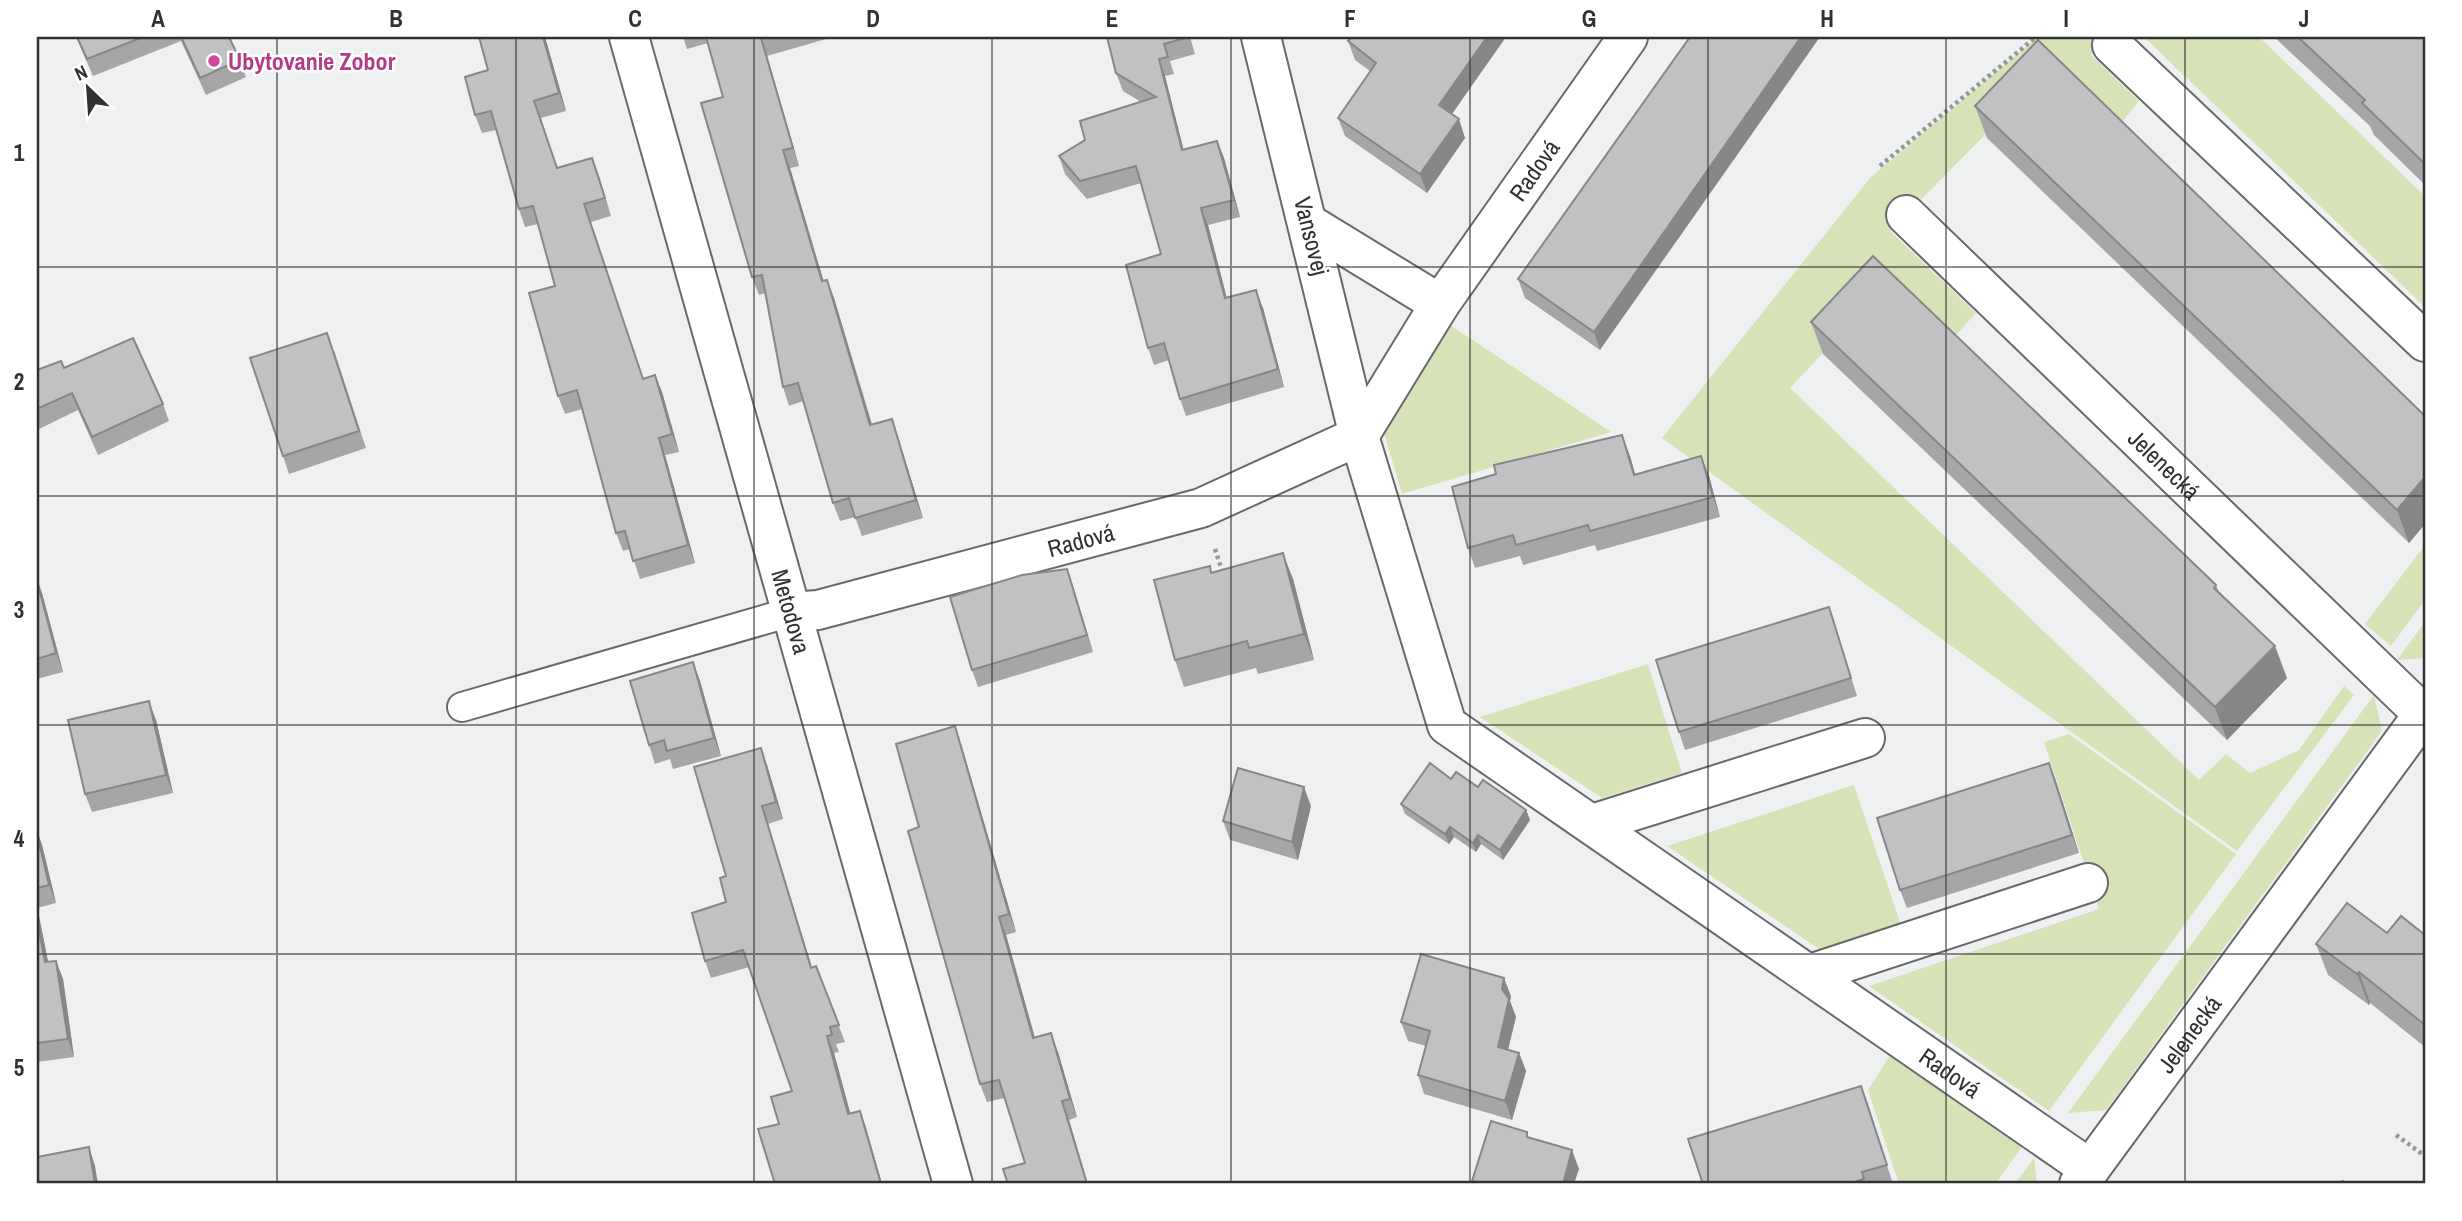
<svg xmlns="http://www.w3.org/2000/svg" width="2462" height="1221" font-family="'Archivo Narrow',sans-serif">
<style>
.green{fill:#d7e3b6}
.lines{fill:none;stroke-linecap:round;stroke-linejoin:round}
.service-casing{stroke:#69696b;stroke-width:32}
.minor-casing{stroke:#69696b;stroke-width:42}
.tertiary-casing{stroke:#69696b;stroke-width:42}
.path{stroke:#979899;stroke-width:4.5;stroke-dasharray:3.5 3.5;stroke-linecap:butt}
.service{stroke:#fff;stroke-width:28}
.minor{stroke:#fff;stroke-width:38}
.tertiary{stroke:#fff;stroke-width:38}
.wall{fill:#a6a6a8}
.shaded-wall{fill:#878788}
.building{fill:#c1c1c3;stroke:#878788;stroke-width:2}
.grid{fill:none;stroke:#313132;stroke-width:2;stroke-opacity:0.55}
.hotel-dot{fill:#d1479c;stroke:#fff;stroke-width:2.5}
.labels{text-anchor:middle;dominant-baseline:central;stroke-width:5;stroke-linejoin:round;paint-order:stroke}
.hotel-label{font-size:24px;font-weight:bold;fill:#b23c85;stroke:#fff;text-anchor:start}
.street-label{font-size:24px;fill:#313132;stroke:#fff}
.neatline{fill:none;stroke:#313132;stroke-width:2.5}
.grid-label{font-size:23px;text-anchor:middle;font-weight:bold;fill:#313132}
</style>
<rect width="100%" height="100%" fill="#eff0f1"/>
<g class="green">
<path d="M2038,37H2108L2091,55L2139,101L2121,123L2048,71L1890,231L1976,313L1955,336L1886,286L1790,388L2199,780L2226,754L2250,773L2299,750L2344,686L2354,695L2237,851L1662,438L1871,177Z"/>
<path d="M2144,37H2259L2425,196V307Z"/>
<path d="M1444,321L1611,432L1402,494L1382,426Z"/>
<path d="M2425,545V600L2391,646L2365,624Z"/>
<path d="M2425,622V658L2397,660Z"/>
<path d="M1648,664L1682,773L1602,798L1480,717Z"/>
<path d="M2374,695L2382,731L2106,1110L2068,1113Z"/>
<path d="M2069,734L2236,854L2049,1111L1869,986L2099,909L2044,742Z"/>
<path d="M1854,785L1901,925L1822,951L1667,846Z"/>
<path d="M1891,1054L2024,1144L1995,1184H1899L1868,1090Z"/>
<path d="M2034,1158L2037,1184H2015Z"/>
</g>
<g class="lines">
<g class="service-casing">
<path id="service" d="M462,707L791,612"/>
</g>
<g class="minor-casing">
<g id="minor">
<path id="s1" d="M1628,37L1440,304L1359,436L1447,725L2090,1169"/>
<path d="M2112,45L2425,342"/>
<path id="s2" d="M1906,215L2423,714"/>
<path d="M1309,224L1440,304"/>
<path id="s3" d="M791,612L818,610L1201,508L1359,436L1261,37"/>
<path d="M1592,824L1865,738"/>
<path d="M1810,974L2088,883"/>
</g>
</g>
<g class="tertiary-casing">
<g id="tertiary">
<path id="s4" d="M629,37L953,1184"/>
<path id="s5" d="M2079,1184L2425,712"/>
</g>
</g>
<g class="path">
<path d="M1880,166L2036,37"/>
<path d="M1215,549L1223,574"/>
<path d="M2396,1135L2425,1156"/>
<path d="M2327,1184L2347,1182"/>
</g>
<use href="#service" class="service"/>
<use href="#minor" class="minor"/>
<use href="#tertiary" class="tertiary"/>
</g>
<g class="wall">
<path d="M76,37H229L240,60L246,77L206,95L181,41L93,76Z"/>
<path d="M545,37L566,111L541,118L557,168L592,158L611,216L591,222L643,378L655,375L662,392L679,452L665,455L695,563L640,579L630,549L623,551L616,533L582,409L565,414L558,396L555,286L538,224L525,227L519,209L496,130L482,133L475,115L488,70Z"/>
<path d="M683,37H833L767,56L799,166L790,168L823,281L827,280L834,298L872,424L898,437L923,518L862,536L855,517L840,521L833,503L803,401L789,406L783,387L766,293L759,295L752,277L723,97L708,43L687,49Z"/>
<path d="M1107,37H1190L1195,54L1170,61L1174,74L1165,76L1183,149L1217,141L1224,158L1240,217L1208,225L1227,298L1263,308L1284,387L1186,416L1180,399L1169,360L1154,365L1148,348L1161,254L1141,183L1087,199L1065,174L1059,156L1141,102L1123,91L1116,73Z"/>
<path d="M1690,37L1600,350L1525,298L1518,279Z"/>
<path d="M2274,37H2425V185L2374,135L2370,126Z"/>
<path d="M1348,41L1452,115L1465,138L1427,193L1345,136L1338,118L1370,71L1355,60Z"/>
<path d="M1975,106L2425,416V524L2409,543L1987,138Z"/>
<path d="M1811,322L2216,585L2219,592L2287,678L2227,740L1823,354Z"/>
<path d="M334,350L366,448L289,474L283,456Z"/>
<path d="M64,368L163,404L169,421L98,455L78,410L37,430V370Z"/>
<path d="M1630,456L1635,475L1701,456L1709,476L1720,517L1597,551L1595,545L1523,565L1520,556L1475,568L1468,548Z"/>
<path d="M1067,569L1093,652L978,687L972,670Z"/>
<path d="M1212,572L1293,579L1314,660L1258,674L1256,668L1184,687L1175,660Z"/>
<path d="M37,580L42,593L63,672L37,679Z"/>
<path d="M1829,607L1857,696L1685,750L1679,732Z"/>
<path d="M693,662L700,681L721,756L673,769L670,759L655,764L649,745Z"/>
<path d="M156,720L173,793L92,812L85,794Z"/>
<path d="M961,744L1016,932L1006,935L1035,1038L1058,1052L1077,1117L1069,1120L1025,1163L1004,1098L987,1102L980,1084L919,827Z"/>
<path d="M761,748L767,765L783,819L768,824L812,967L816,966L845,1042L836,1044L839,1052L834,1053L850,1113L866,1128L882,1184H885H775L779,1124L792,1091L749,967L711,978L705,961L726,902V876Z"/>
<path d="M2049,763L2079,853L1907,908L1900,890Z"/>
<path d="M1451,779L1478,787L1526,810L1530,820L1503,860L1481,844L1476,852L1454,837L1449,844L1405,814L1401,804Z"/>
<path d="M1311,806L1298,860L1230,840L1223,821Z"/>
<path d="M37,831L42,845L56,903L37,908L48,962L56,961L63,979L74,1057L37,1062Z"/>
<path d="M2387,933L2425,935V1047L2370,1003L2369,1005L2328,975L2316,944Z"/>
<path d="M1511,996L1510,1001L1516,1017L1508,1050L1519,1053L1526,1071L1512,1120L1424,1094L1418,1075L1426,1046L1408,1041L1401,1022Z"/>
<path d="M1861,1086L1893,1184H1703Z"/>
</g>
<g class="shaded-wall">
<path d="M543,37H545L566,111L559,93Z"/>
<path d="M1487,37H1506L1445,124L1439,105Z"/>
<path d="M1801,37H1820L1600,350L1594,332Z"/>
<path d="M761,38L767,56L799,166L793,148Z"/>
<path d="M1159,59L1165,76L1188,167L1182,150Z"/>
<path d="M1459,119L1465,138L1427,193L1420,174Z"/>
<path d="M1217,141L1224,158L1240,217L1234,200Z"/>
<path d="M783,150L790,168L829,299L822,281Z"/>
<path d="M592,158L599,176L611,216L605,198Z"/>
<path d="M1201,208L1208,225L1231,315L1225,298Z"/>
<path d="M827,280L834,298L877,443L870,425Z"/>
<path d="M1256,290L1263,308L1284,387L1278,369Z"/>
<path d="M655,375L662,392L679,452L672,434Z"/>
<path d="M892,419L898,437L923,518L916,500Z"/>
<path d="M1622,435L1630,456L1641,495L1634,475Z"/>
<path d="M659,438L665,455L695,563L688,545Z"/>
<path d="M1701,456L1709,476L1720,517L1713,497Z"/>
<path d="M2425,477V524L2409,543L2397,510Z"/>
<path d="M1283,553L1293,579L1314,660L1304,634Z"/>
<path d="M1067,569L1073,586L1093,652L1087,635Z"/>
<path d="M37,580L42,593L63,672L56,653Z"/>
<path d="M2275,646L2287,678L2227,740L2215,707Z"/>
<path d="M693,662L700,681L721,756L714,738Z"/>
<path d="M149,701L156,720L173,793L166,775Z"/>
<path d="M955,726L961,744L1016,932L1009,914Z"/>
<path d="M761,748L767,765L783,819L776,802Z"/>
<path d="M2049,763L2056,781L2079,853L2072,835Z"/>
<path d="M1304,787L1311,806L1298,860L1292,842Z"/>
<path d="M762,806L768,824L817,985L811,968Z"/>
<path d="M1526,810L1530,820L1503,860L1500,850Z"/>
<path d="M1450,827L1454,837L1449,844L1445,834Z"/>
<path d="M37,831L42,845L56,903L49,885Z"/>
<path d="M1478,835L1481,844L1476,852L1473,843Z"/>
<path d="M37,906L52,981L45,962L37,920Z"/>
<path d="M999,917L1006,935L1040,1056L1033,1038Z"/>
<path d="M56,961L63,979L74,1057L68,1039Z"/>
<path d="M2359,972L2370,1003L2369,1005L2357,974Z"/>
<path d="M1504,978L1511,996L1510,1001L1516,1017L1504,1065L1498,1047L1502,989Z"/>
<path d="M1051,1033L1058,1052L1077,1117L1070,1099Z"/>
<path d="M827,1036L834,1053L855,1131L848,1114Z"/>
<path d="M1519,1053L1526,1071L1512,1120L1505,1101Z"/>
<path d="M1861,1086L1868,1104L1893,1184L1887,1165Z"/>
<path d="M1062,1101L1069,1120L1088,1184H1087Z"/>
<path d="M860,1111L866,1128L882,1184H881Z"/>
<path d="M89,1147L95,1166L98,1184H95Z"/>
<path d="M1572,1150L1579,1169L1574,1184H1563Z"/>
</g>
<g class="building">
<path d="M77,37H143L87,59Z"/>
<path d="M181,37H229L240,60L200,78Z"/>
<path d="M479,37H543L559,93L534,101L557,168L592,158L605,198L584,204L643,379L655,375L672,434L659,438L688,545L633,561L625,531L616,533L577,390L558,396L529,293L555,286L533,206L519,209L491,111L475,115L465,77L488,70Z"/>
<path d="M706,37H765L761,38L793,148L783,150L822,281L827,280L870,425L892,419L916,500L855,518L849,498L833,503L798,383L783,387L762,275L752,277L701,103L723,97Z"/>
<path d="M1107,37H1189L1164,44L1168,57L1159,59L1182,150L1217,141L1234,200L1201,208L1225,298L1256,290L1278,369L1180,399L1164,343L1148,348L1126,265L1161,254L1136,166L1080,181L1059,156L1085,140L1080,121L1156,97L1116,73Z"/>
<path d="M1352,37H1487L1439,105L1459,119L1420,174L1338,118L1376,63L1348,41Z"/>
<path d="M1690,37H1801L1594,332L1518,279Z"/>
<path d="M2298,37H2425V164L2362,103L2365,100Z"/>
<path d="M2038,40L2425,416V477L2397,510L1975,106Z"/>
<path d="M1873,256L2216,585L2214,588L2275,646L2215,707L1811,322Z"/>
<path d="M327,333L359,431L283,456L250,358Z"/>
<path d="M133,338L163,404L92,437L72,393L37,409V370L61,361L64,368Z"/>
<path d="M1622,435L1634,475L1701,456L1713,497L1590,531L1588,525L1516,545L1513,535L1468,548L1452,487L1496,474L1494,465Z"/>
<path d="M1283,553L1304,634L1249,648L1247,641L1175,660L1154,580L1210,566L1211,573Z"/>
<path d="M1067,569L1087,635L972,670L950,597L1022,575Z"/>
<path d="M37,581L56,653L37,659Z"/>
<path d="M1829,607L1851,678L1679,732L1656,660Z"/>
<path d="M693,662L714,738L667,751L664,740L649,745L630,681Z"/>
<path d="M149,701L166,775L85,794L68,720Z"/>
<path d="M955,726L1009,914L999,917L1033,1038L1051,1033L1070,1099L1062,1101L1087,1184H1008L1003,1169L1025,1163L999,1080L980,1084L908,831L919,827L896,744Z"/>
<path d="M761,748L776,802L762,806L811,968L816,966L839,1025L830,1027L832,1035L827,1036L848,1114L860,1111L881,1184L885,1183V1184H775L758,1129L779,1124L771,1097L792,1091L743,950L705,961L692,913L726,902L720,878L726,876L694,767Z"/>
<path d="M1430,763L1451,779L1456,772L1478,787L1483,780L1526,810L1500,850L1478,835L1473,843L1450,827L1445,834L1401,804Z"/>
<path d="M2049,763L2072,835L1900,890L1877,818Z"/>
<path d="M1238,768L1304,787L1292,842L1223,821Z"/>
<path d="M37,834L49,885L37,888Z"/>
<path d="M2347,903L2387,933L2401,916L2425,935V1025L2359,972L2357,974L2316,944Z"/>
<path d="M37,920L45,962L56,961L68,1039L37,1043Z"/>
<path d="M1421,954L1504,978L1502,989L1509,999L1498,1047L1519,1053L1505,1101L1418,1075L1430,1031L1401,1022Z"/>
<path d="M1861,1086L1887,1165L1862,1172L1864,1179L1848,1184H1703L1688,1139Z"/>
<path d="M1491,1121L1527,1132V1137L1572,1150L1563,1184H1485L1472,1181Z"/>
<path d="M89,1147L95,1184H37V1157Z"/>
</g>
<path class="grid" d="M277,37V1184M516,37V1184M754,37V1184M992,37V1184M1231,37V1184M1470,37V1184M1708,37V1184M1946,37V1184M2185,37V1184M37,267H2425M37,496H2425M37,725H2425M37,954H2425"/>
<circle class="hotel-dot" cx="214" cy="61" r="7"/>
<g class="labels">
<g class="hotel-label">
<text x="228" y="61">Ubytovanie Zobor</text>
</g>
<g class="street-label">
<text transform="translate(1534 170) rotate(-55)">Radová</text>
<text transform="translate(1312 236) rotate(76)">Vansovej</text>
<text stroke="none"><textPath href="#s2" startOffset="359">Jelenecká</textPath></text>
<text stroke="none"><textPath href="#s3" startOffset="299">Radová</textPath></text>
<text stroke="none"><textPath href="#s4" startOffset="597">Metodova</textPath></text>
<text stroke="none"><textPath href="#s5" startOffset="186">Jelenecká</textPath></text>
<text stroke="none"><textPath href="#s1" startOffset="1395">Radová</textPath></text>
</g>
</g>
<rect width="2462" height="1221" fill="none" stroke="#ffffff" stroke-width="77"/>
<g transform="translate(88 88) rotate(335)" stroke="#ffffff" stroke-width="5" paint-order="stroke">
<path d="M0-5L12 26L0 18L-12 26Z" fill="#313132"/>
<text y="-10" font-size="19" font-weight="bold" text-anchor="middle" fill="#313132">N</text>
</g>
<rect x="38" y="38" width="2386" height="1144" class="neatline"/>
<g class="grid-label">
<text x="158" y="27">A</text>
<text x="396" y="27">B</text>
<text x="635" y="27">C</text>
<text x="873" y="27">D</text>
<text x="1112" y="27">E</text>
<text x="1350" y="27">F</text>
<text x="1589" y="27">G</text>
<text x="1827" y="27">H</text>
<text x="2066" y="27">I</text>
<text x="2304" y="27">J</text>
<text x="19" y="161">1</text>
<text x="19" y="390">2</text>
<text x="19" y="618">3</text>
<text x="19" y="847">4</text>
<text x="19" y="1076">5</text>
</g>
</svg>
